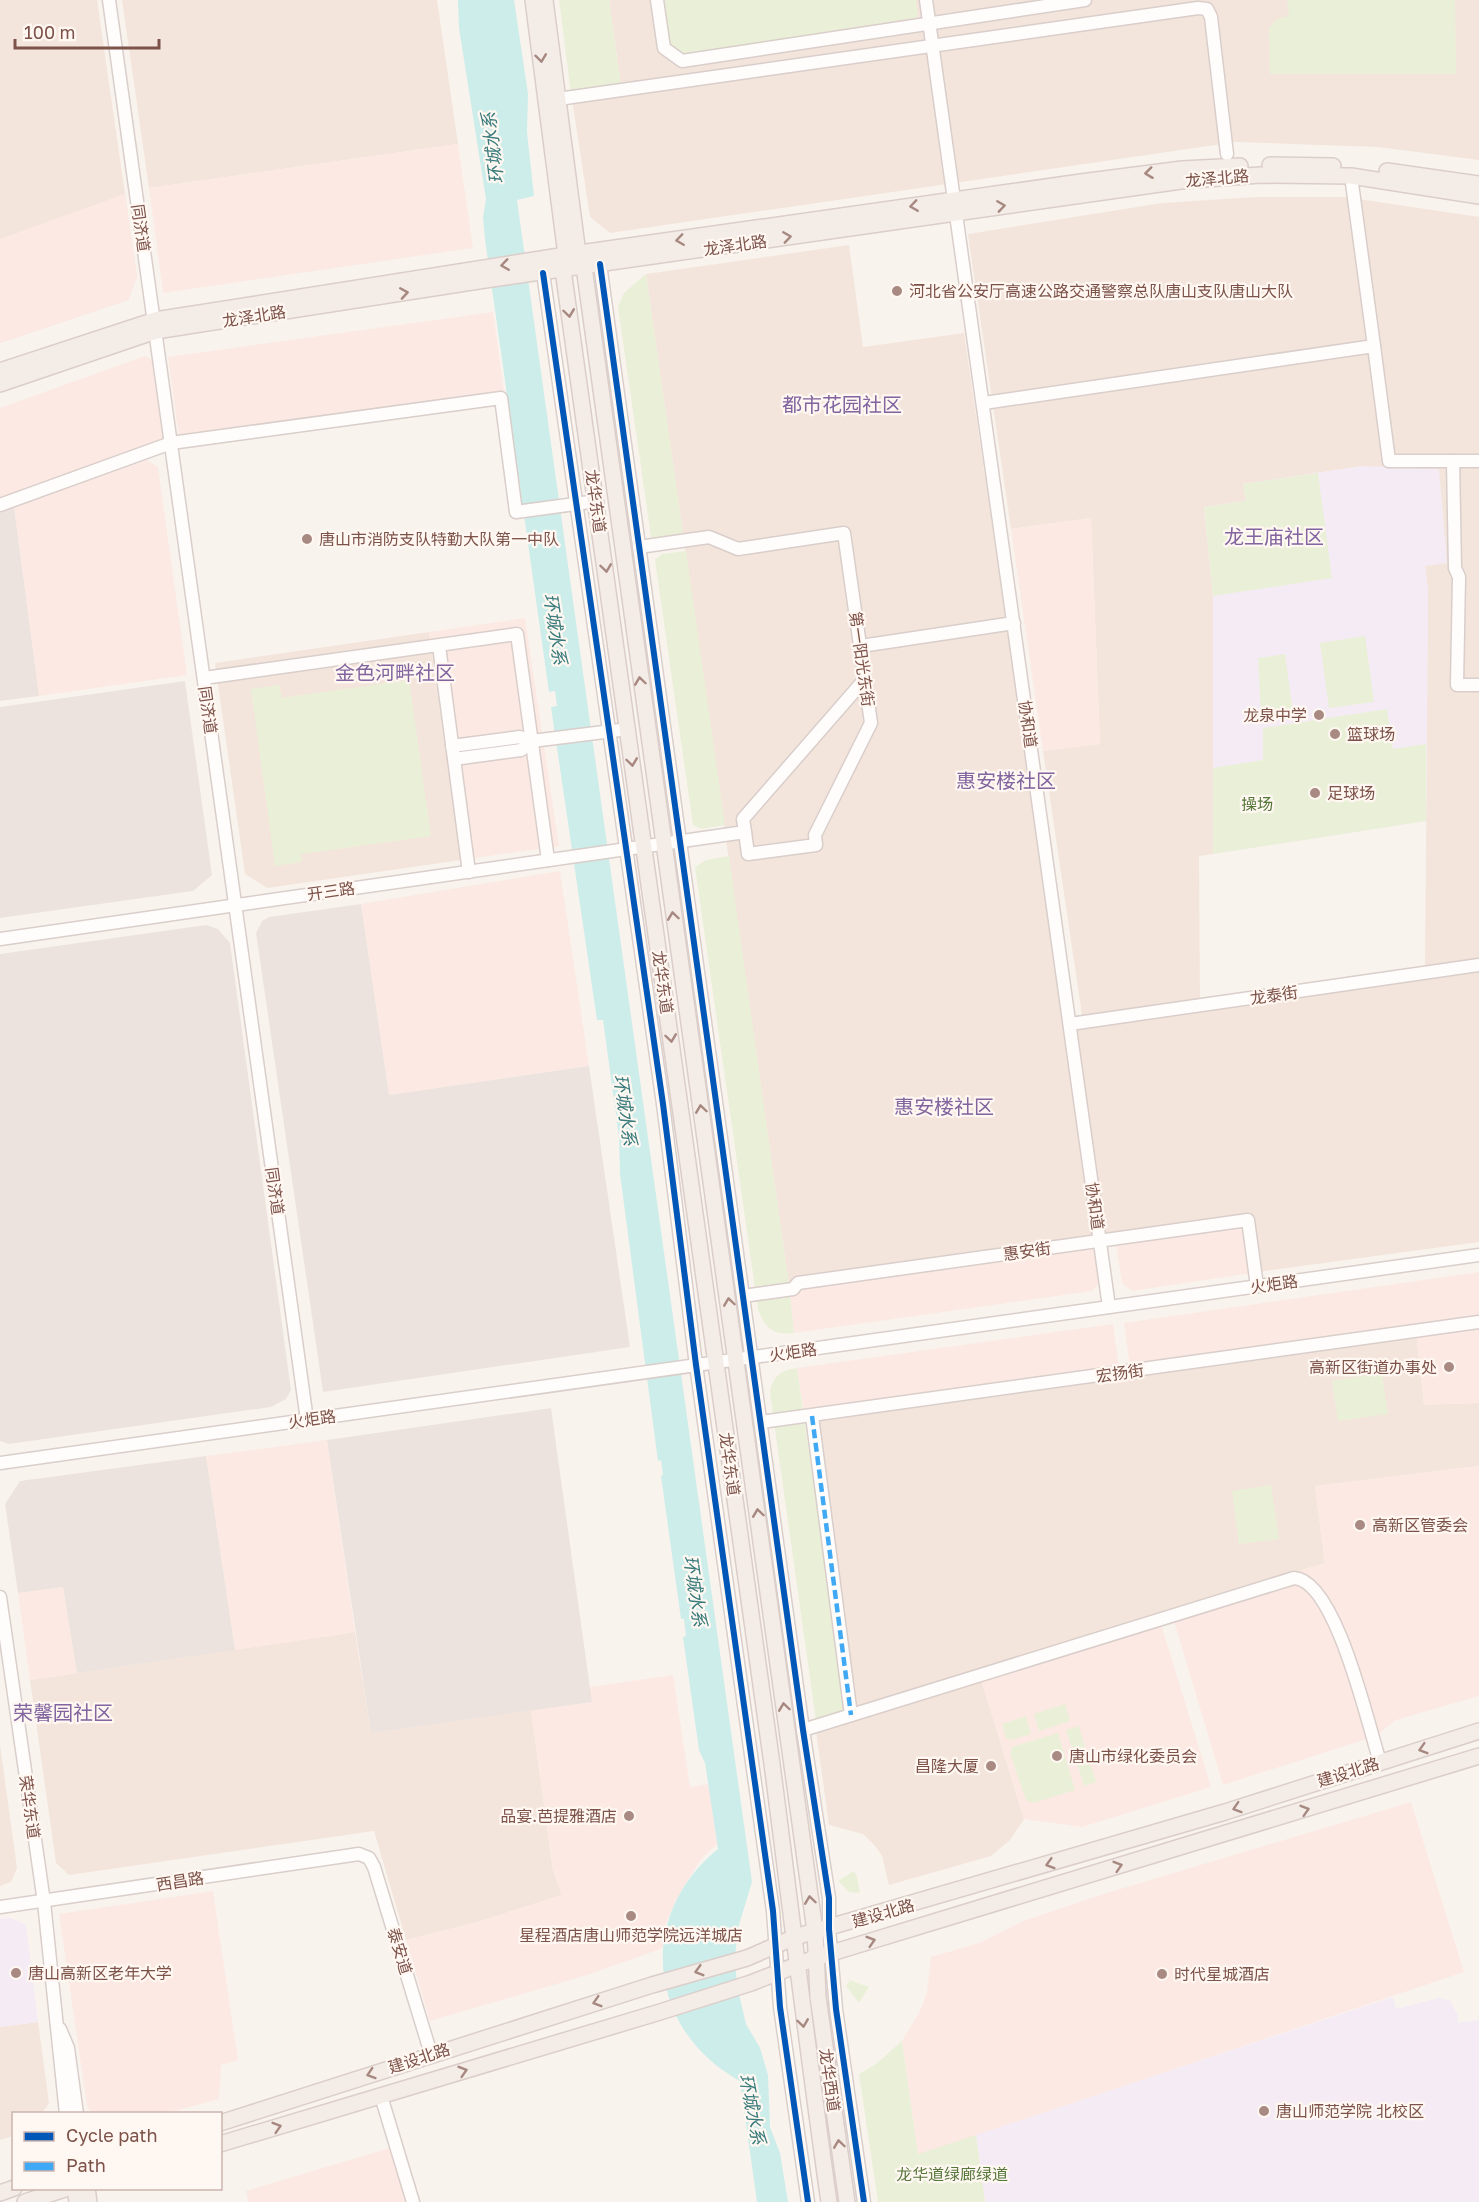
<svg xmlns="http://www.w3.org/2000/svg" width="1479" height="2202" font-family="'Golos Text','Noto Sans SC',sans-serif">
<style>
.residential{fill:#f4e5dc;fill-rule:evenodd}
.commercial{fill:#fce9e4}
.industrial{fill:#ede3de}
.education{fill:#f4ebf5}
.green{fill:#eaf0d7}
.water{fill:#cdedea}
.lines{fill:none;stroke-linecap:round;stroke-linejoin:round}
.minor-casing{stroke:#d9ceca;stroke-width:15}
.major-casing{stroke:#dbceca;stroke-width:18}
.minor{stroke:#fefdfc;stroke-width:12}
.major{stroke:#f4ece6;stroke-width:15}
.quiet{stroke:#3fa9f5;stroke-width:4.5;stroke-dasharray:9 4.5;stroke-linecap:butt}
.cycleway-casing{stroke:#fff7f1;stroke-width:10}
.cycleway{stroke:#0057b8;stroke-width:6}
.oneway{stroke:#a68880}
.poi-dot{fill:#a88a83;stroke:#fff7f1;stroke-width:2}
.labels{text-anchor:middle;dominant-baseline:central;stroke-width:4.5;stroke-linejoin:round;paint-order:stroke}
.street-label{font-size:16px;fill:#7c5249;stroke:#fff7f1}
.poi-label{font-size:16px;fill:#7c5249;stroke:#fff7f1;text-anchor:start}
.park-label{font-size:16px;fill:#56773a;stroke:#fff7f1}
.water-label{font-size:18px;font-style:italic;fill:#387b7b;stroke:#fff7f1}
.quarter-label{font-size:20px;fill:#82659f;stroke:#fff7f1}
</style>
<rect width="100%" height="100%" fill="#f9f3ee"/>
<g class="residential">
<path d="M0,0H97L137,277L128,300L0,343Z"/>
<path d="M122,0H437L458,144L149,188Z"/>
<path d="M609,0H1479V160L1378,147L1236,142L610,233L590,217L571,93L621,86Z"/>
<path d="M1256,197H1345L1479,217V1242L1258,1272L1250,1220L789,1286L646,274L849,245L863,347L964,333L1064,1018L1082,1015L1043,751L1100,744L1091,518L1011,529L968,234L1162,203ZM1362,466L1447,563L1425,565L1428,590L1425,967L1200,998L1199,856L1213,854V596L1204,507L1246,501L1244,484Z"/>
<path d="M429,632L461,860L267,888L245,874L215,663Z"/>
<path d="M1416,1331L1424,1404L1479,1403V1466L1315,1486L1325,1563L853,1710L809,1418Z"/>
<path d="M355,1632L371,1733L531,1710L553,1870L562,1895L478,1922L406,1940L374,1831L69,1875L56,1863L30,1680Z"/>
<path d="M981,1679L1024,1819L1010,1840L991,1856L889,1885L882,1856L876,1847L863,1834L829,1825L816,1731Z"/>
<path d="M0,1745L17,1868L11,1882L0,1886Z"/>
<path d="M38,2022L49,2103L42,2113L14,2114L13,2136L0,2140V2027Z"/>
</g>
<g class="commercial">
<path d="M458,144L473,248L163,293L149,188Z"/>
<path d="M125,194L137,277L128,300L0,343V239Z"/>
<path d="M493,312L504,392L179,437L168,357Z"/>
<path d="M145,356L154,361L164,440L0,498V408Z"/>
<path d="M147,460L158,467L187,675L39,696L14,507Z"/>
<path d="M1091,518L1100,744L1043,751L1011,529Z"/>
<path d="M525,618L559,846L461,860L429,632Z"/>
<path d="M560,871L589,1066L389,1095L361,904Z"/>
<path d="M1250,1219L1258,1272L1132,1291L1122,1283L1115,1239Z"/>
<path d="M1098,1242L1103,1278L1092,1291L794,1333L789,1286Z"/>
<path d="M1479,1272V1318L1130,1368L1124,1323Z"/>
<path d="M1479,1323V1403L1424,1405L1416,1331Z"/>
<path d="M1113,1324L1119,1368L804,1412L797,1368Z"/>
<path d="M327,1440L355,1632L235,1650L206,1456Z"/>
<path d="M1479,1466V1696L1396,1720L1376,1736L1223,1785L1171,1611L1325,1563L1315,1486Z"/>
<path d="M63,1587L77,1673L30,1680L18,1593Z"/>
<path d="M1161,1624L1211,1787L1082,1827L1024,1819L981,1679Z"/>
<path d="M673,1675L690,1787L709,1784L717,1844L701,1859L676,1900L666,1923L663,1948L587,1975L430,2021L406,1940L478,1922L562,1895L553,1870L531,1710L591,1702L590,1687Z"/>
<path d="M1411,1802L1464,1972L918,2155L902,2041L920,2011L927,1993L931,1957L979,1943L1021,1922L1097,1896Z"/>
<path d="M213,1891L238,2060L221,2065L219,2099L167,2113H92L87,2106L59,1914Z"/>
<path d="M403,2144L421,2202H248L246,2191Z"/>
</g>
<g class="industrial">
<path d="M14,507L39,696L0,701V512Z"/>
<path d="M185,681L212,875L193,891L0,918V707Z"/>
<path d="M361,904L389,1095L589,1066L630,1347L323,1392L256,933L262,921L269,917Z"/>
<path d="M206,925L218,929L230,943L291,1390L286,1399L271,1407L9,1444L0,1441V954Z"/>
<path d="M551,1408L592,1702L371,1733L327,1440Z"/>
<path d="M206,1456L235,1650L77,1673L63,1587L18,1593L5,1504L20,1481Z"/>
</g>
<g class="education">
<path d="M1362,466L1439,469L1447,563L1425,566L1428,590L1426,821L1213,854V596L1204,507L1246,501L1243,484Z"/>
<path d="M11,1918L26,1925L38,2022L0,2027V1919Z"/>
<path d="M1393,1997L1396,2009L1439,1998L1449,2000L1457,2013L1458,2023L1479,2020V2202H985L976,2135Z"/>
</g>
<g class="green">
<path d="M559,0H609L621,86L571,93Z"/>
<path d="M663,0H916L918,17L683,55L670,44Z"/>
<path d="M1287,0H1455L1456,74H1270L1269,28L1277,19L1289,16Z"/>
<path d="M646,274L684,540L660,543L651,536L618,307L624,293Z"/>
<path d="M1318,473L1332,578L1213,596L1204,507L1246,501L1243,484Z"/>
<path d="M686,551L725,825L702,829L693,825L655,560L662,554Z"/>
<path d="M1365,636L1374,702L1329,708L1320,643Z"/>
<path d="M1285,654L1293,713L1261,717L1258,658Z"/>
<path d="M409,680L431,836L301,854L302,862L275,866L251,689L279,685L282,698Z"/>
<path d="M1387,709L1393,749L1426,744V821L1213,854V768L1263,760V728Z"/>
<path d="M729,856L789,1286L794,1333C774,1336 764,1328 758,1309L695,867L706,860Z"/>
<path d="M797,1368L846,1712L816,1721L770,1393C772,1376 782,1370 797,1368Z"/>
<path d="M1382,1373L1388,1414L1338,1421L1332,1381Z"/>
<path d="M1271,1485L1279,1539L1239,1544L1232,1491Z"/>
<path d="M1065,1704L1070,1721L1039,1731L1034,1714Z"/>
<path d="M1026,1716L1031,1734L1011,1740L1006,1738L1002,1724Z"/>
<path d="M1079,1726L1086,1751L1074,1754L1066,1730Z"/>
<path d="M1058,1733L1075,1790L1033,1803L1026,1800L1010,1754L1012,1747Z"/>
<path d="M1089,1759L1096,1782L1084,1786L1077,1763Z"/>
<path d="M854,1871L857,1877L860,1893L849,1892L838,1881Z"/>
<path d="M850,1980L869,1987L859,2003L846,1986Z"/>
<path d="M902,2041L918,2154L976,2135L985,2202H878L859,2074L876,2064Z"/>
</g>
<path class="water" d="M458,0H514L528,94L527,132L534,196L517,200L752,1882L738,1928L735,1957L737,1986L746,2024L760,2048L768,2075L770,2127L780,2153L788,2202H757L740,2081C647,2030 636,1915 718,1849L705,1763L699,1750L683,1637L686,1636L684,1619H681L661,1476L663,1475L661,1460L658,1461L620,1174L619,1137L603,1020H597L551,707L557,706L555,691L549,692L485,239L483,217L486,199L459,28Z"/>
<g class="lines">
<g class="minor-casing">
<g id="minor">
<path d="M109,0L307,1420"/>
<path d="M657,0L664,48L682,61L1085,0"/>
<path d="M926,0L1109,1307"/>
<path d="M558,99L1198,8L1207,9L1211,17L1227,154"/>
<path d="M600,264L803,1730L829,1898V1929L836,2009L864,2202"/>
<path d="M543,273L663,1104L696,1365L773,1911L780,2007L808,2202"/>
<path d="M1374,346L1389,461H1479"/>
<path d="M984,403L1374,346L1351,176"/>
<path d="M1453,461L1455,568L1459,577L1457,685H1479"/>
<path d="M0,505L171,443L501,398L516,512L597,501"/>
<path d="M439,646L469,872"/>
<path d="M861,646L1014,623"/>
<path d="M204,678L517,634L548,860"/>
<path d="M452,746L520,737L532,741L628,729"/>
<path d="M454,759L521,750L532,741"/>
<path d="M745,832L743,819L865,679"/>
<path d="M0,939L745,832L748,854L816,845L815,835L871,723L844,533L738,549L709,537L639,547"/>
<path d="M1070,1024L1479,965"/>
<path d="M743,1296L793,1289L798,1283L1248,1220L1257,1286"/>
<path d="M812,1416L851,1715"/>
<path d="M761,1422L1479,1322"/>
<path d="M0,1463L1479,1255"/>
<path d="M0,1597L44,1902L66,2114"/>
<path d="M803,1730L1294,1578C1336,1580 1368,1725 1380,1762"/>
<path d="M0,1907L359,1854L369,1858L374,1867L431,2054"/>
<path d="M60,2029L68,2048L77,2114"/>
<path d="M381,2096L413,2202"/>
</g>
</g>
<g class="major-casing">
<g id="major">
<path d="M533,0L566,255L563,270L772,1764C791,1910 808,2056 829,2202"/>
<path d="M545,0L578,254L584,267C660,822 739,1376 815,1931L818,1997L847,2202"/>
<path d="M1270,165L1333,166"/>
<path d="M1387,171L1479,184"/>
<path d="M0,371L155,320L566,255L1081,182L1182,169L1240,166"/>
<path d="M0,384L156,331L485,280L1181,181L1260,175L1351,176L1479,196"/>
<path d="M220,2123L652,1985L747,1958L795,1937L1225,1812L1479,1731"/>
<path d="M220,2144L660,2012L751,1983L815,1958L1479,1756"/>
<path d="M75,2188L77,2202"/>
<path d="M87,2188L89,2202"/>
<path d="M0,2193L14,2188"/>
<path d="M25,2202L68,2188"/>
</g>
</g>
<use href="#minor" class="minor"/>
<use href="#major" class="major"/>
<path class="quiet" d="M812,1416L851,1715"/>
<g class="cycleway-casing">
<g id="cycleway">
<path d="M600,264L803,1730L829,1898V1929L836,2009L864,2202"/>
<path d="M543,273L663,1104L696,1365L773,1911L780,2007L808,2202"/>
</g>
</g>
<use href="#cycleway" class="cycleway"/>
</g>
<defs><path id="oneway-chevron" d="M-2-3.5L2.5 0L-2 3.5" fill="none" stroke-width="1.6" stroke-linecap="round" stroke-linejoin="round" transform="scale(1.5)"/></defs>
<g class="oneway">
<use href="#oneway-chevron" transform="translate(541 58) rotate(83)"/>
<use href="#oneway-chevron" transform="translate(1149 173) rotate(173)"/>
<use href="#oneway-chevron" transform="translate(914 206) rotate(172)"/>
<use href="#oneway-chevron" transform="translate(1001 206) rotate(-8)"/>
<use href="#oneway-chevron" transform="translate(787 237) rotate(-8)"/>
<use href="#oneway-chevron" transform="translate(680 240) rotate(172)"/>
<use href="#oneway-chevron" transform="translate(505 265) rotate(172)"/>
<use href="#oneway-chevron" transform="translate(404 293) rotate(-9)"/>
<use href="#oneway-chevron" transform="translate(569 313) rotate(82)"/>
<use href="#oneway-chevron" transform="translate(606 568) rotate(82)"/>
<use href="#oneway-chevron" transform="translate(640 681) rotate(-98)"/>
<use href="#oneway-chevron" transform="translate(632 762) rotate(82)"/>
<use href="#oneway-chevron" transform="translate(673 916) rotate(-98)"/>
<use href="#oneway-chevron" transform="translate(671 1038) rotate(82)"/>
<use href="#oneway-chevron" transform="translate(701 1109) rotate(-98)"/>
<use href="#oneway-chevron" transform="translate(729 1302) rotate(-98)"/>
<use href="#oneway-chevron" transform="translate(758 1513) rotate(-98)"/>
<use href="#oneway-chevron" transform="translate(784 1707) rotate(-98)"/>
<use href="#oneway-chevron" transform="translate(1423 1749) rotate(163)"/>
<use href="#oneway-chevron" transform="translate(1237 1808) rotate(162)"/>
<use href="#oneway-chevron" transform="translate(1305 1810) rotate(-17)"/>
<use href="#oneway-chevron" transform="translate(1050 1864) rotate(164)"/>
<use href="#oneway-chevron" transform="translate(1118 1866) rotate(-17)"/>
<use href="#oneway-chevron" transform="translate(810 1900) rotate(-98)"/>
<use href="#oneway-chevron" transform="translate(871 1941) rotate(-17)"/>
<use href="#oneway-chevron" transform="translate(699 1971) rotate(164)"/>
<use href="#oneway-chevron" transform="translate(597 2002) rotate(163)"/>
<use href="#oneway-chevron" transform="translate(803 2023) rotate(82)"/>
<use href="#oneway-chevron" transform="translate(463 2071) rotate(-17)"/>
<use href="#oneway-chevron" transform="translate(371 2074) rotate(162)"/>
<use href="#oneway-chevron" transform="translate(277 2127) rotate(-17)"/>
<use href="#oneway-chevron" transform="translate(839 2144) rotate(-98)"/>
</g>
<g class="poi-dot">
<circle cx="897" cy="291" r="6"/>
<circle cx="307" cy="539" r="6"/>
<circle cx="1319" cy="715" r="6"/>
<circle cx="1335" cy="734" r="6"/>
<circle cx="1315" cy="793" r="6"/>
<circle cx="1449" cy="1367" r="6"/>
<circle cx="1360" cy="1525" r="6"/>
<circle cx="1057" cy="1756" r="6"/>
<circle cx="991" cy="1766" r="6"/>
<circle cx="629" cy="1816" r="6"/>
<circle cx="631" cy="1916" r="6"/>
<circle cx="16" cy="1973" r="6"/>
<circle cx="1162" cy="1974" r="6"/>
<circle cx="1264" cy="2111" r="6"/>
</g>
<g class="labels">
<g class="street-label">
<text transform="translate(1217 178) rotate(-5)">龙泽北路</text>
<text transform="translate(141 228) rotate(82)">同济道</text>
<text transform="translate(735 245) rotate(-8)">龙泽北路</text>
<text transform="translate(254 316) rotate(-9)">龙泽北路</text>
<text transform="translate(596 501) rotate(82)">龙华东道</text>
<text transform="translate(862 659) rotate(82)">第一阳光东街</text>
<text transform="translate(208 710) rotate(82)">同济道</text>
<text transform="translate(1028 724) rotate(82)">协和道</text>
<text transform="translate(331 891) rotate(-8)">开三路</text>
<text transform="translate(663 982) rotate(82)">龙华东道</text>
<text transform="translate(1274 995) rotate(-8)">龙泰街</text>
<text transform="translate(275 1191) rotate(82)">同济道</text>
<text transform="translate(1095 1206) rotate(82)">协和道</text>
<text transform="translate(1027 1251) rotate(-8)">惠安街</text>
<text transform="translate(1274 1284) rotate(-8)">火炬路</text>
<text transform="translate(793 1352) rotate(-8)">火炬路</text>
<text transform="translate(1120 1373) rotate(-8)">宏扬街</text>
<text transform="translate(312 1419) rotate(-8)">火炬路</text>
<text transform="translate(730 1464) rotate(82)">龙华东道</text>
<text transform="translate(1348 1772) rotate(-17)">建设北路</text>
<text transform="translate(30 1807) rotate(82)">荣华东道</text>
<text transform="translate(180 1881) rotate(-9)">西昌路</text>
<text transform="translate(883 1913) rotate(-16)">建设北路</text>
<text transform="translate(400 1951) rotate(73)">泰安道</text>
<text transform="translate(419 2058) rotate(-18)">建设北路</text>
<text transform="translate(830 2080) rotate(82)">龙华西道</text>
</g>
<g class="poi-label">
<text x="909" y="291">河北省公安厅高速公路交通警察总队唐山支队唐山大队</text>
<text x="319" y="539">唐山市消防支队特勤大队第一中队</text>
<text x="1307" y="715" text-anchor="end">龙泉中学</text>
<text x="1347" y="734">篮球场</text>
<text x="1327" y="793">足球场</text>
<text x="1437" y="1367" text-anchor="end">高新区街道办事处</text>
<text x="1372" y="1525">高新区管委会</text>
<text x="1069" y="1756">唐山市绿化委员会</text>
<text x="979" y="1766" text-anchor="end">昌隆大厦</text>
<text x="617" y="1816" text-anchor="end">品宴.芭提雅酒店</text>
<text x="631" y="1935" text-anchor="middle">星程酒店唐山师范学院远洋城店</text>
<text x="28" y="1973">唐山高新区老年大学</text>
<text x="1174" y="1974">时代星城酒店</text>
<text x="1276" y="2111">唐山师范学院 北校区</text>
</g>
<g class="park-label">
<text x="1257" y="804">操场</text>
<text x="952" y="2174">龙华道绿廊绿道</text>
</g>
<g class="water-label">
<text transform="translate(492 148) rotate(-97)">环城水系</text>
<text transform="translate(556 629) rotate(82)">环城水系</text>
<text transform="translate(626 1110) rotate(82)">环城水系</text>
<text transform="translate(696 1591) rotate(82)">环城水系</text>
<text transform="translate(753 2109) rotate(79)">环城水系</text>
</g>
<g class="quarter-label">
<text x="842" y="404">都市花园社区</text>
<text x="1274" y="536">龙王庙社区</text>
<text x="395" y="672">金色河畔社区</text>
<text x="1006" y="780">惠安楼社区</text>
<text x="944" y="1106">惠安楼社区</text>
<text x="63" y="1712">荣馨园社区</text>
</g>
</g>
<rect x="12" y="2112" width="210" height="78" fill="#fff7f1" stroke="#cbb5ae" stroke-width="1.5"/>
<rect x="24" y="2132" width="30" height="9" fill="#0057b8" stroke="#cbb5ae" stroke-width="1.5"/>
<text x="66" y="2142" font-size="18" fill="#7c5249">Cycle path</text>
<rect x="24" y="2162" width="30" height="9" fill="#3fa9f5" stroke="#cbb5ae" stroke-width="1.5"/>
<text x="66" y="2172" font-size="18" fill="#7c5249">Path</text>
<path d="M15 39v9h144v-9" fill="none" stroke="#7c5249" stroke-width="3"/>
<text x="24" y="39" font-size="18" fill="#7c5249" stroke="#fff7f1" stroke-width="4.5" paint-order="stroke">100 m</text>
</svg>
